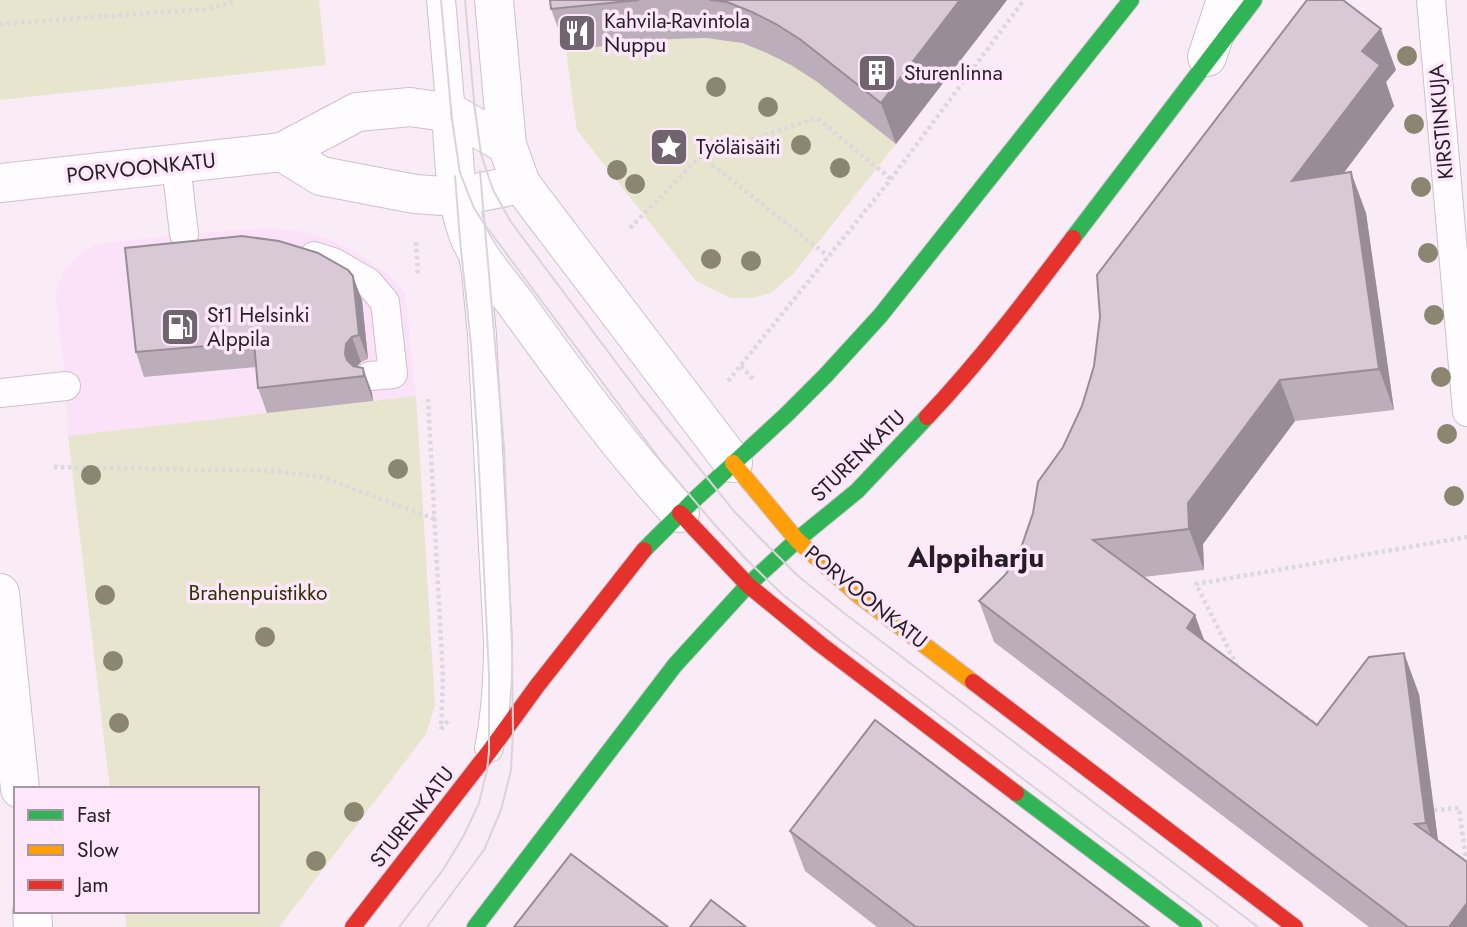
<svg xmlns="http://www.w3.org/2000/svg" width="1467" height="927" font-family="Jost,sans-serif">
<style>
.built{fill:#fbe2f8}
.green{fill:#e7e5cd}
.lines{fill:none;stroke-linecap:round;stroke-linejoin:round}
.lane-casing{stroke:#ccc1ca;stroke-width:30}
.street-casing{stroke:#ccc1ca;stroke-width:40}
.fast-casing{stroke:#ccc1ca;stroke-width:18}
.slow-casing{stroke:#ccc1ca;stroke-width:18}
.jam-casing{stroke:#ccc1ca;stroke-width:18}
.path{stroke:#ddd8dc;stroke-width:4.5;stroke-dasharray:3.5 3.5;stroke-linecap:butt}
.lane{stroke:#fefcfe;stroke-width:28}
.street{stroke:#fefcfe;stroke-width:38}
.fast{stroke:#30b455;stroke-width:16}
.slow{stroke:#ff9f0a;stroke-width:16}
.jam{stroke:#e5322d;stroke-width:16}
.tram{stroke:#d9d4d8;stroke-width:2}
.tree{fill:#8a8670}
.wall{fill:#bbadb9}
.shaded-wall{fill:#988d96}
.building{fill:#d9c9d7;stroke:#988d96;stroke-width:2}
.labels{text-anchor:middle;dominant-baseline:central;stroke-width:7;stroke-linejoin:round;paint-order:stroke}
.poi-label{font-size:21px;fill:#271d26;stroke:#fee7fb;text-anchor:start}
.street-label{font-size:21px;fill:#271d26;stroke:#fee7fb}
.park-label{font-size:21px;fill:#303301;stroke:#fee7fb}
.district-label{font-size:28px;font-weight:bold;fill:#271d26;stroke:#fee7fb}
</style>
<rect width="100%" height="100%" fill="#f9ecf7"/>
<path class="built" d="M266,228L301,231L332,240L365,258L388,274L405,293L416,396L68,436L66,386L56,302L57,285L63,273L72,261L83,251L98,244L184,234Z"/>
<g class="green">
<path d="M0,0H319L326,65L0,100Z"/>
<path d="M706,38C718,40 731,40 743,44C802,60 849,107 896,144L793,274L771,293L752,298H731L696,281L577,130L576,125L566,50L672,39Z"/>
<path d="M416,396L435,705L426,734L279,927H126L125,911H257V789H110L68,436Z"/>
</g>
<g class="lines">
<g class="lane-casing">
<g id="lane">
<path d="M441,0L451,113"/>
<path d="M1431,0L1467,412"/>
<path d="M176,164L184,234"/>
<path d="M472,248L476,273L482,335L498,642C498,678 496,713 489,748"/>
<path d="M314,256L333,262L368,282L385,302L393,374L370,376"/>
<path d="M0,393L66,386"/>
</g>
</g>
<g class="street-casing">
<g id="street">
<path d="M494,0L507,145L521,184L733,463"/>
<path d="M1207,57L1226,0"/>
<path d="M451,113C454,154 454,195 468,234C475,255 502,285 516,304C568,376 620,448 680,513"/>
<path d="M282,152L321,176L415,194L457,197L521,184"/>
<path d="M0,183L282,152L357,112L410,107L451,113L507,145"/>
<path d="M0,593L20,789"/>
<path d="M32,911L33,927"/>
</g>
</g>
<g class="fast-casing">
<g id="fast">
<path d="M1073,238L1254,0"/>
<path d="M644,550L694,500L786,415L826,375L880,316L1131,0"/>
<path d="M1016,793L1194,927"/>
<path d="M475,927L675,665L748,585L797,540L857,491L927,417"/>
</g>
</g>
<g class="slow-casing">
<path id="slow" d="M733,463L797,540L857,594L973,682"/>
</g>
<g class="jam-casing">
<g id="jam">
<path d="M927,417C980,361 1027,299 1073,238"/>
<path d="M680,513L748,585L820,644L1016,793"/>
<path d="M973,682L1295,927"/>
<path d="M353,927L489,752L537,686L644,550"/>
</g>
</g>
<g class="path">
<path d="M0,24L205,9L228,4L234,0"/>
<path d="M701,156L828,256"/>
<path d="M630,228L701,156L817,118L891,179"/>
<path d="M416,242L418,275"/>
<path d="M741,366L755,381"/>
<path d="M728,381L891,179L1024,0"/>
<path d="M428,399L443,677L441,729"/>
<path d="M54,467L274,471L321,477L435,519"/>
<path d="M1237,666L1196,584L1467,537"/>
<path d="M1294,708L1321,728"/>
<path d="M441,729L449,720"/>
<path d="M1434,810L1459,808L1465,854H1467"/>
</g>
<use href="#lane" class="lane"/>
<use href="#street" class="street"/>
<use href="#fast" class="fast"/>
<use href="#slow" class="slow"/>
<use href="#jam" class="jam"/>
<g class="tram">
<path d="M441,0L452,120"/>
<path d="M465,0L475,112"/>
<path d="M474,103L481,154L493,190L511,222L642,397L733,510L765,543L798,576L844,613L1258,927"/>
<path d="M451,113L460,173L474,208L485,225L661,461L715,525L746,559L782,594L841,641L1219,927"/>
<path d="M399,927L443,870L464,835L479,803L487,770L489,752V675L478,448L471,345L460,240L455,176"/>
<path d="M427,927L484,850L501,810L511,770L513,733L512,648L504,447L480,171"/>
</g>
</g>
<g class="tree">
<circle cx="1407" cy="56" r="10"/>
<circle cx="716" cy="87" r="10"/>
<circle cx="768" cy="107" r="10"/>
<circle cx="1414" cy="124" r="10"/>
<circle cx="801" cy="145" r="10"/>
<circle cx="840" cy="168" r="10"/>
<circle cx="617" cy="170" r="10"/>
<circle cx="635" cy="184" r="10"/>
<circle cx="1421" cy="187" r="10"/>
<circle cx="1428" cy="253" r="10"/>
<circle cx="711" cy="259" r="10"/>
<circle cx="751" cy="261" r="10"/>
<circle cx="1434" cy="315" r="10"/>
<circle cx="1441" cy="377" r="10"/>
<circle cx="1447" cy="434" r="10"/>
<circle cx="398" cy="469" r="10"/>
<circle cx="91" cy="475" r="10"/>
<circle cx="1454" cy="496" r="10"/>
<circle cx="105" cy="595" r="10"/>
<circle cx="265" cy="637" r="10"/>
<circle cx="113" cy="661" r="10"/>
<circle cx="119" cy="723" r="10"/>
<circle cx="354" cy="812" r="10"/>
<circle cx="316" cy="861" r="10"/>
</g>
<g class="wall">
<path d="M550,0H1007L896,144L816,81L791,65L767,53L742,43L706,38L672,39L566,50L551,9Z"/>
<path d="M1396,70L1386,82L1394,106L1343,173L1366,213L1394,410L1295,421L1203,544L1204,570L1143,577L1205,641L1317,725L1419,694L1438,841L1467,927H1369L994,642L979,601L1006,574L1022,545L1033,513L1038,482Z"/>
<path d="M362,300L368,359L361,362L357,367L363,368L372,393L373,401L267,413L258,388L256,367L144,377L136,352Z"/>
<path d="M790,831L1149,927H877L805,871Z"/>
</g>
<g class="shaded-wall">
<path d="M960,0H1007L896,144L881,103Z"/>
<path d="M1381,29L1396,70L1386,82L1394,106L1307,222L1292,181L1362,51Z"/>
<path d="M1351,172L1366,213L1394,410L1379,369Z"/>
<path d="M353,276L362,300L368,359L359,335Z"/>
<path d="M352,337L361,362L355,368L354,378L345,354L346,344Z"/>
<path d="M363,368L372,393L373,401L364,376Z"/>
<path d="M1280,380L1295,421L1203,544L1204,570L1189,529L1188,503Z"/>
<path d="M1195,615L1210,656L1187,628Z"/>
<path d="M1404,653L1419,694L1441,864L1426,823Z"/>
<path d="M1467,903V927H1449Z"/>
</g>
<g class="building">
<path d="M550,0H639L551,9Z"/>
<path d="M710,0H960L881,103L801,40L776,24L752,12L727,2Z"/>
<path d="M1307,0H1343L1381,29L1362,51L1380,65L1292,181L1351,172L1379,369L1280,380L1188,503L1189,529L1093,540L1195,615L1187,628L1317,725L1369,657L1404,653L1426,823L1415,824L1467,862V903L1449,927H1408L979,601L1006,574L1022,545L1033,513L1038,482L1063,447L1082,406L1094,366L1100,317L1097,275Z"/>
<path d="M242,236L279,241L318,253L348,270L353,276L359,335L352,337L346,344L345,354L347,360L353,366L363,368L364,376L258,388L254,342L136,352L125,248Z"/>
<path d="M875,720L1149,927H916L790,831Z"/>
<path d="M571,854L668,927H514Z"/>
<path d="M711,900L746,927H690Z"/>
</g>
<defs>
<g id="restaurant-square" transform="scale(2.0125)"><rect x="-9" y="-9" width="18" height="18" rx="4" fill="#70656f" stroke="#fee7fb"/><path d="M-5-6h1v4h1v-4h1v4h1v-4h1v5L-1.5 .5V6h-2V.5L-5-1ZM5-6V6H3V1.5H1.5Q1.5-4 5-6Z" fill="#fff"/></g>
<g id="building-square" transform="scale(2.0125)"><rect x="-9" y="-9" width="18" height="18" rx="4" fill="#70656f" stroke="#fee7fb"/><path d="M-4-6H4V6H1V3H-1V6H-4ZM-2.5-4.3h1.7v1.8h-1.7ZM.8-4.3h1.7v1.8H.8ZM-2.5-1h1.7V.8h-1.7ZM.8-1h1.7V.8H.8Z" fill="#fff"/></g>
<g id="sight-square" transform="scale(2.0125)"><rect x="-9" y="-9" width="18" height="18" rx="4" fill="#70656f" stroke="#fee7fb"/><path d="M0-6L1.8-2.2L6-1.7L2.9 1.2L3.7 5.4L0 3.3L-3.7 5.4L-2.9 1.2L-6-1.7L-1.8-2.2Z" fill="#fff"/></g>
<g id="fuel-square" transform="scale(2.0125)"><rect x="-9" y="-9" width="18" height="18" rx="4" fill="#70656f" stroke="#fee7fb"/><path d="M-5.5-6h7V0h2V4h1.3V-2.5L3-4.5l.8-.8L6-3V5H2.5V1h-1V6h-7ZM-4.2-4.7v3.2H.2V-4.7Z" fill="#fff"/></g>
</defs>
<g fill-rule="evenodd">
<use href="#restaurant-square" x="577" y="33"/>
<use href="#building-square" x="877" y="73"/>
<use href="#sight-square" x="669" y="147"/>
<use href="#fuel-square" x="180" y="327"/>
</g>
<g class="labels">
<g class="poi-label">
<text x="604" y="21">Kahvila-Ravintola<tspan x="604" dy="24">Nuppu</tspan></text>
<text x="904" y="73">Sturenlinna</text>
<text x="696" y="147">Työläisäiti</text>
<text x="207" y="315">St1 Helsinki<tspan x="207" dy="24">Alppila</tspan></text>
</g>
<g class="street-label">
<text transform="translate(1441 122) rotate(-95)">KIRSTINKUJA</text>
<text transform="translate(141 168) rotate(-6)">PORVOONKATU</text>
<text transform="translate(858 456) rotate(-44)">STURENKATU</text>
<text transform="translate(866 597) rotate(39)">PORVOONKATU</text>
<text transform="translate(412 817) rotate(-52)">STURENKATU</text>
</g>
<g class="park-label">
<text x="258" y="593">Brahenpuistikko</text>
</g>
<g class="district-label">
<text x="976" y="557">Alppiharju</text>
</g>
</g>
<rect x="14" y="787" width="245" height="126" fill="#fee7fb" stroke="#a896a6" stroke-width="2"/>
<rect x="28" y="810" width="35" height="10" fill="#30b455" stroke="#a896a6" stroke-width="2"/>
<text x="77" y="822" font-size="21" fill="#271d26">Fast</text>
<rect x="28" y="845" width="35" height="10" fill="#ff9f0a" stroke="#a896a6" stroke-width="2"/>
<text x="77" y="857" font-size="21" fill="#271d26">Slow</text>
<rect x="28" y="880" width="35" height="10" fill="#e5322d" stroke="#a896a6" stroke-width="2"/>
<text x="77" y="892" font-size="21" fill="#271d26">Jam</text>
</svg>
